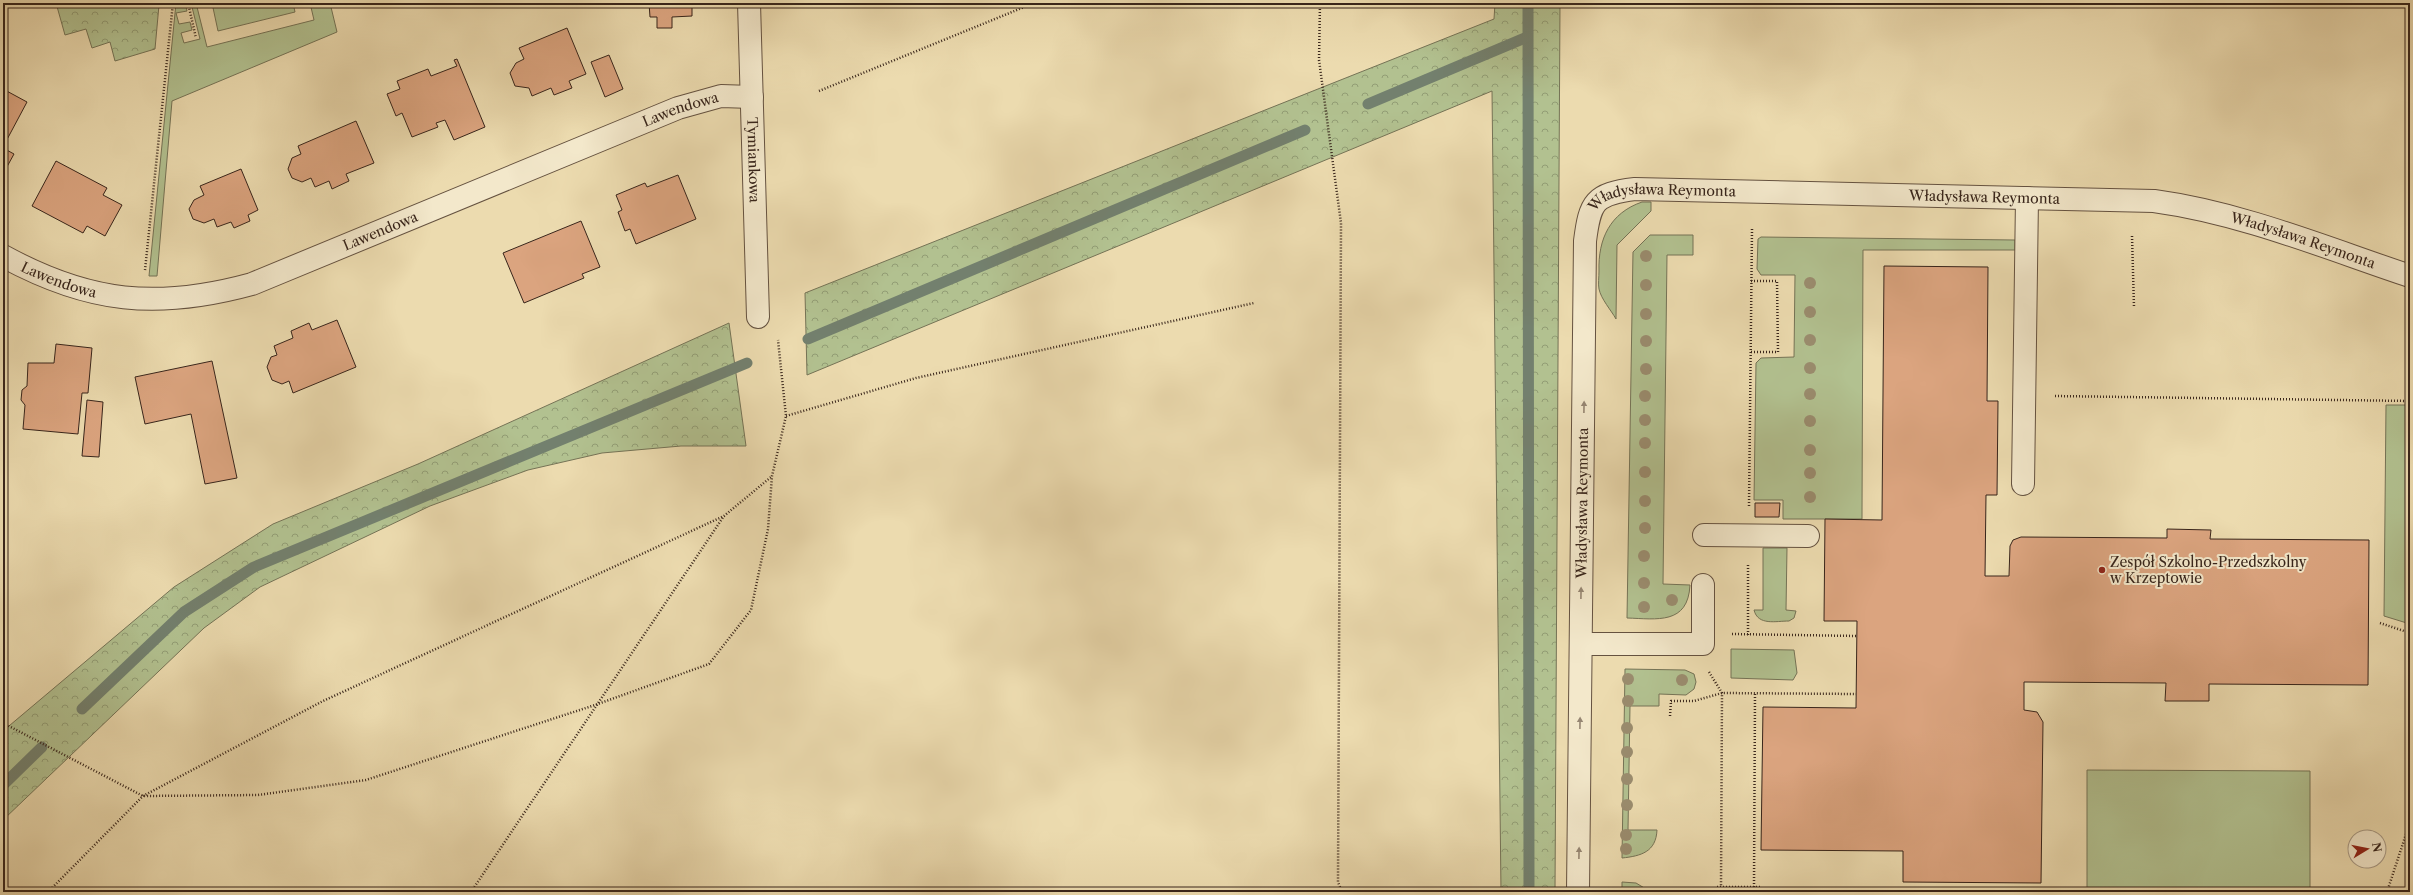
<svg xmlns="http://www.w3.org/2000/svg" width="2413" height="895" font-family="'Libre Caslon Text',serif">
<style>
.green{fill:#b2c190;stroke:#757356}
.forest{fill:url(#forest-crowns);stroke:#757356}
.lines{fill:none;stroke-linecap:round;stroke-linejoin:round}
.stream{stroke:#73806e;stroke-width:11}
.building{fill:#dba47f;stroke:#38251b}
.minor-casing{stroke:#655240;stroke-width:24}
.path{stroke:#38251b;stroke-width:2.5;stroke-dasharray:1 2;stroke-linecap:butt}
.minor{stroke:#f3e8cb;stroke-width:22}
.tree{fill:#9a8c6e}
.oneway{fill:#968673}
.poi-dot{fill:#8f2418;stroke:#f3e8cb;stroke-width:1.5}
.labels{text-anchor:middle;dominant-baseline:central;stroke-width:4;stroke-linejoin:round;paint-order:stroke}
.street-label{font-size:14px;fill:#38251b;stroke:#f3e8cb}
.poi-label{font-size:14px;fill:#38251b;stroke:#f3e8cb;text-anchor:start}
</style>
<defs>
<pattern id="forest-crowns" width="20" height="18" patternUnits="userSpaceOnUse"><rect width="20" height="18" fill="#b2c190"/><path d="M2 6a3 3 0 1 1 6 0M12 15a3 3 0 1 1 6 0" fill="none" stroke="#929d75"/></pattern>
</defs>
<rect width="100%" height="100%" fill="#ecdbaf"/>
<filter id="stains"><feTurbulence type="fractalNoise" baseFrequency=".005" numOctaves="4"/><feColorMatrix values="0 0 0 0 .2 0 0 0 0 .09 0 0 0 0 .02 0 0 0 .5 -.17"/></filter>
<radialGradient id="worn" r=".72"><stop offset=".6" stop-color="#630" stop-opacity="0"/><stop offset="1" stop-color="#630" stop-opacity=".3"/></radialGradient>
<g class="green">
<path d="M176,3H185L187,11L176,13L179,24L190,22L192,30L181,33L184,43L200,39L191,3H196L207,47L314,20L310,3H330L337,32L172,101L157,276H149Z"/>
<path d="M212,3H293L295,12L218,31Z"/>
<path d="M1642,202H1651V211L1617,245L1616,319C1611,310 1601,299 1599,289C1598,284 1599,277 1599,271C1598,239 1610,213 1642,202Z"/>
<path d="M1650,235H1693V255H1667L1663,584L1690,585C1688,625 1657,619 1627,618L1633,252Z"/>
<path d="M1761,237L2015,240V250H1863L1862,519H1783V500H1754L1756,363L1761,358L1794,357L1795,275H1761L1757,269L1758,239Z"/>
<path d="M2386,405H2410V624L2384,616Z"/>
<path d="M1763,548H1787L1786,610L1796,611L1794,618L1789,621C1776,621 1758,626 1754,610H1763Z"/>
<path d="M1731,649L1794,650L1797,673L1793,680L1731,678Z"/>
<path d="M1625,669L1685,670L1694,674L1696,682L1694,689L1686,695L1659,694V706H1630L1628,830H1657C1656,852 1641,856 1622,858Z"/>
<path d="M2087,770L2310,771V892H2087Z"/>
<path d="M1622,882L1636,883L1651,892H1622Z"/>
</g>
<g class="forest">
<path d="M56,3H167V5H159L155,49L115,61L110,42L92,48L86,29L65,35Z"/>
<path d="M1495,3H1560L1555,892H1501L1492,91L807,375L805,293L1494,19Z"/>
<path d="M729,323L746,446H681L602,453L528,470L430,506L260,587L204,628L3,820V731L174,587L273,524L418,464Z"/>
</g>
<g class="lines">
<g class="stream">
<path d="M1528,3L1529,892"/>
<path d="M1368,104L1527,37"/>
<path d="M808,339L1305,130"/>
<path d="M82,709L184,612L254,567L747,363"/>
<path d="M3,785L42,747"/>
</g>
</g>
<g class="building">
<path d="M649,3H692V16L672,17V28H657V17H650Z"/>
<path d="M567,28L586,74L569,81L572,88L554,95L551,88L532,96L529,88L515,86L510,73L516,63L524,59L519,48Z"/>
<path d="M609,55L623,89L605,97L591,62Z"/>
<path d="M457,59L485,127L454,140L445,120L436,123L438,127L412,137L402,113L396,116L387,94L400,89L397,81L428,69L431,76L457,66L454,60Z"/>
<path d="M3,89L27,102L3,147Z"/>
<path d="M356,121L374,163L346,174L349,181L332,189L329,181L315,187L311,178L302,182L292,178L288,169L292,158L301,154L298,146Z"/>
<path d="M3,148L14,154L3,174Z"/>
<path d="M56,161L107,188L103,195L122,205L105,236L87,226L83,233L32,206Z"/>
<path d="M241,169L258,210L248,215L250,221L234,228L231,222L217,227L214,219L204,223L193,219L189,209L194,200L204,195L200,186Z"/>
<path d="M678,175L696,219L636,244L630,229L625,231L618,212L622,210L616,195L645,183L647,187Z"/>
<path d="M581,221L600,267L582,274L584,278L524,303L503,253Z"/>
<path d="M1884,266L1988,267L1987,401H1998L1997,495H1986L1985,576H2009L2010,546L2013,540L2021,537L2167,538V529L2211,530L2210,539L2369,540L2368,685L2209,684V701H2165L2166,683L2024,682V710L2037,712L2043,722L2041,883L1903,882V851L1761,850L1763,707L1856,708L1857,621H1824L1825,519L1882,520Z"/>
<path d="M337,320L356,367L293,393L289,381L282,384L272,380L267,367L271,357L277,355L274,346L293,338L291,331L309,323L312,330Z"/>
<path d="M56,344L92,348L88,393H82L78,434L23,429L25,405L21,400L22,390L27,386L28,363H54Z"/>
<path d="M212,361L237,478L205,484L191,414L145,424L135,377Z"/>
<path d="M87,400L103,402L99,457L82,456Z"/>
<path d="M1755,503H1780L1779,517H1755Z"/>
</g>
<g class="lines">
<g class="minor-casing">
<g id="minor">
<path id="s1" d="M749,3L758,317"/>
<path id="s2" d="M3,256C89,303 157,310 252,284L678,108L721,96L752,97"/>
<path d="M2023,484L2027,198"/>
<path d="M1704,535L1808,536"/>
<path d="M1581,644H1703V585"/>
<path id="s3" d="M1578,892L1585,241C1590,202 1594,194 1635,189L2154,201C2242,213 2326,248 2410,276"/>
</g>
</g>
<g class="path">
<path d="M188,3L196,38"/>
<path d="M1320,3L1319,60L1341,223L1338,882L1342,892"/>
<path d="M819,91L1034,3"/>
<path d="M2132,236L2134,307"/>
<path d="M145,270L173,3"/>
<path d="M1751,352H1778L1777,281H1751"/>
<path d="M2055,396L2410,401"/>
<path d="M786,416L916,378L1254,303"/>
<path d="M1749,506L1752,229"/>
<path d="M2380,623L2410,633"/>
<path d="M1732,634L1857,636"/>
<path d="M1748,635V565"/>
<path d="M1709,672L1722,693L1721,887"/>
<path d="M1670,716L1671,701H1694L1722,693L1856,694"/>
<path d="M3,723L143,796L258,795L366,780L595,705L709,664L751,610L768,529L772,476L786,416L778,340"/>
<path d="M1754,887L1755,693"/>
<path d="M48,892L143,796L323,701L724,516L771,477"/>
<path d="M471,892L724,516"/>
<path d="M1716,892V887H1760"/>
<path d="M2387,892L2410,822"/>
</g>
<use href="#minor" class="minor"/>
</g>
<g class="tree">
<circle cx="1646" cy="256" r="6"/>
<circle cx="1810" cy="283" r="6"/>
<circle cx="1646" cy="285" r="6"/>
<circle cx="1810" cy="312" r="6"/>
<circle cx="1646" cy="314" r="6"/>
<circle cx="1810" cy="340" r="6"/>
<circle cx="1646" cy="341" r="6"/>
<circle cx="1810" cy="368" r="6"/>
<circle cx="1646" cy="369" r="6"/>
<circle cx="1810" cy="394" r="6"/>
<circle cx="1645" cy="396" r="6"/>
<circle cx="1645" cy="420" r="6"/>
<circle cx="1810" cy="421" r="6"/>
<circle cx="1645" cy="443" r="6"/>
<circle cx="1810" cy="450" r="6"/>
<circle cx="1645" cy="472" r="6"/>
<circle cx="1810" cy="473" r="6"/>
<circle cx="1810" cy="497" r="6"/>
<circle cx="1645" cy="501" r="6"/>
<circle cx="1645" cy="528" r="6"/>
<circle cx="1644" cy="556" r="6"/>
<circle cx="1644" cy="583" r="6"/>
<circle cx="1672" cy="600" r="6"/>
<circle cx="1644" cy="607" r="6"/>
<circle cx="1628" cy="679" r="6"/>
<circle cx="1682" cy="680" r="6"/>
<circle cx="1628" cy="701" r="6"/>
<circle cx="1627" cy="728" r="6"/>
<circle cx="1627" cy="752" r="6"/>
<circle cx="1627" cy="779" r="6"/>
<circle cx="1627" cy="805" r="6"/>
<circle cx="1626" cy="835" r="6"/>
<circle cx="1626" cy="849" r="6"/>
</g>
<defs><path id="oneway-solid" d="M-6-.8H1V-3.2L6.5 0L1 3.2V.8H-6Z"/></defs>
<g class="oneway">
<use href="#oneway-solid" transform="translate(1584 407) rotate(-89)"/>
<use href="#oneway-solid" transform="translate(1581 593) rotate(-89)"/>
<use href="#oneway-solid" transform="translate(1580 723) rotate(-89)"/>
<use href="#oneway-solid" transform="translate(1579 853) rotate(-89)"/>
</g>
<circle class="poi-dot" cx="2102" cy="570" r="4"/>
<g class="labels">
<g class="street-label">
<text stroke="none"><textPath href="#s2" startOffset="721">Lawendowa</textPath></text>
<text stroke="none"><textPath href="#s1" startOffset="157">Tymiankowa</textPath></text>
<text stroke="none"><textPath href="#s3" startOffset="1083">Władysława Reymonta</textPath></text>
<text stroke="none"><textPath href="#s3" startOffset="759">Władysława Reymonta</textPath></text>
<text stroke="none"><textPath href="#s2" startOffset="397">Lawendowa</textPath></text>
<text stroke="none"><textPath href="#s3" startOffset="1407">Władysława Reymonta</textPath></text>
<text stroke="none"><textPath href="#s2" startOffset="61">Lawendowa</textPath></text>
<text stroke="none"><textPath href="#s3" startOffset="389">Władysława Reymonta</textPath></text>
</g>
<g class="poi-label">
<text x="2110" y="562">Zespół Szkolno-Przedszkolny<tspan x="2110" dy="16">w Krzeptowie</tspan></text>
</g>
</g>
<rect width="2413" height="895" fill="none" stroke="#ecdbaf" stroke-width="16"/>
<rect x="4" y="4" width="2405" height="887" fill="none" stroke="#38251b" stroke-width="2"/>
<rect x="8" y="8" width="2397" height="879" fill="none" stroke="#38251b"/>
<g transform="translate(2367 849) rotate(80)"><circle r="19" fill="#f3e8cb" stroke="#a89a85"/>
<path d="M0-3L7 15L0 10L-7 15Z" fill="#8f2418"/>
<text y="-6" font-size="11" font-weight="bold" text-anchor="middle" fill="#38251b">N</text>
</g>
<rect width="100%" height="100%" filter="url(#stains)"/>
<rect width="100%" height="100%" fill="url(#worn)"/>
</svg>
